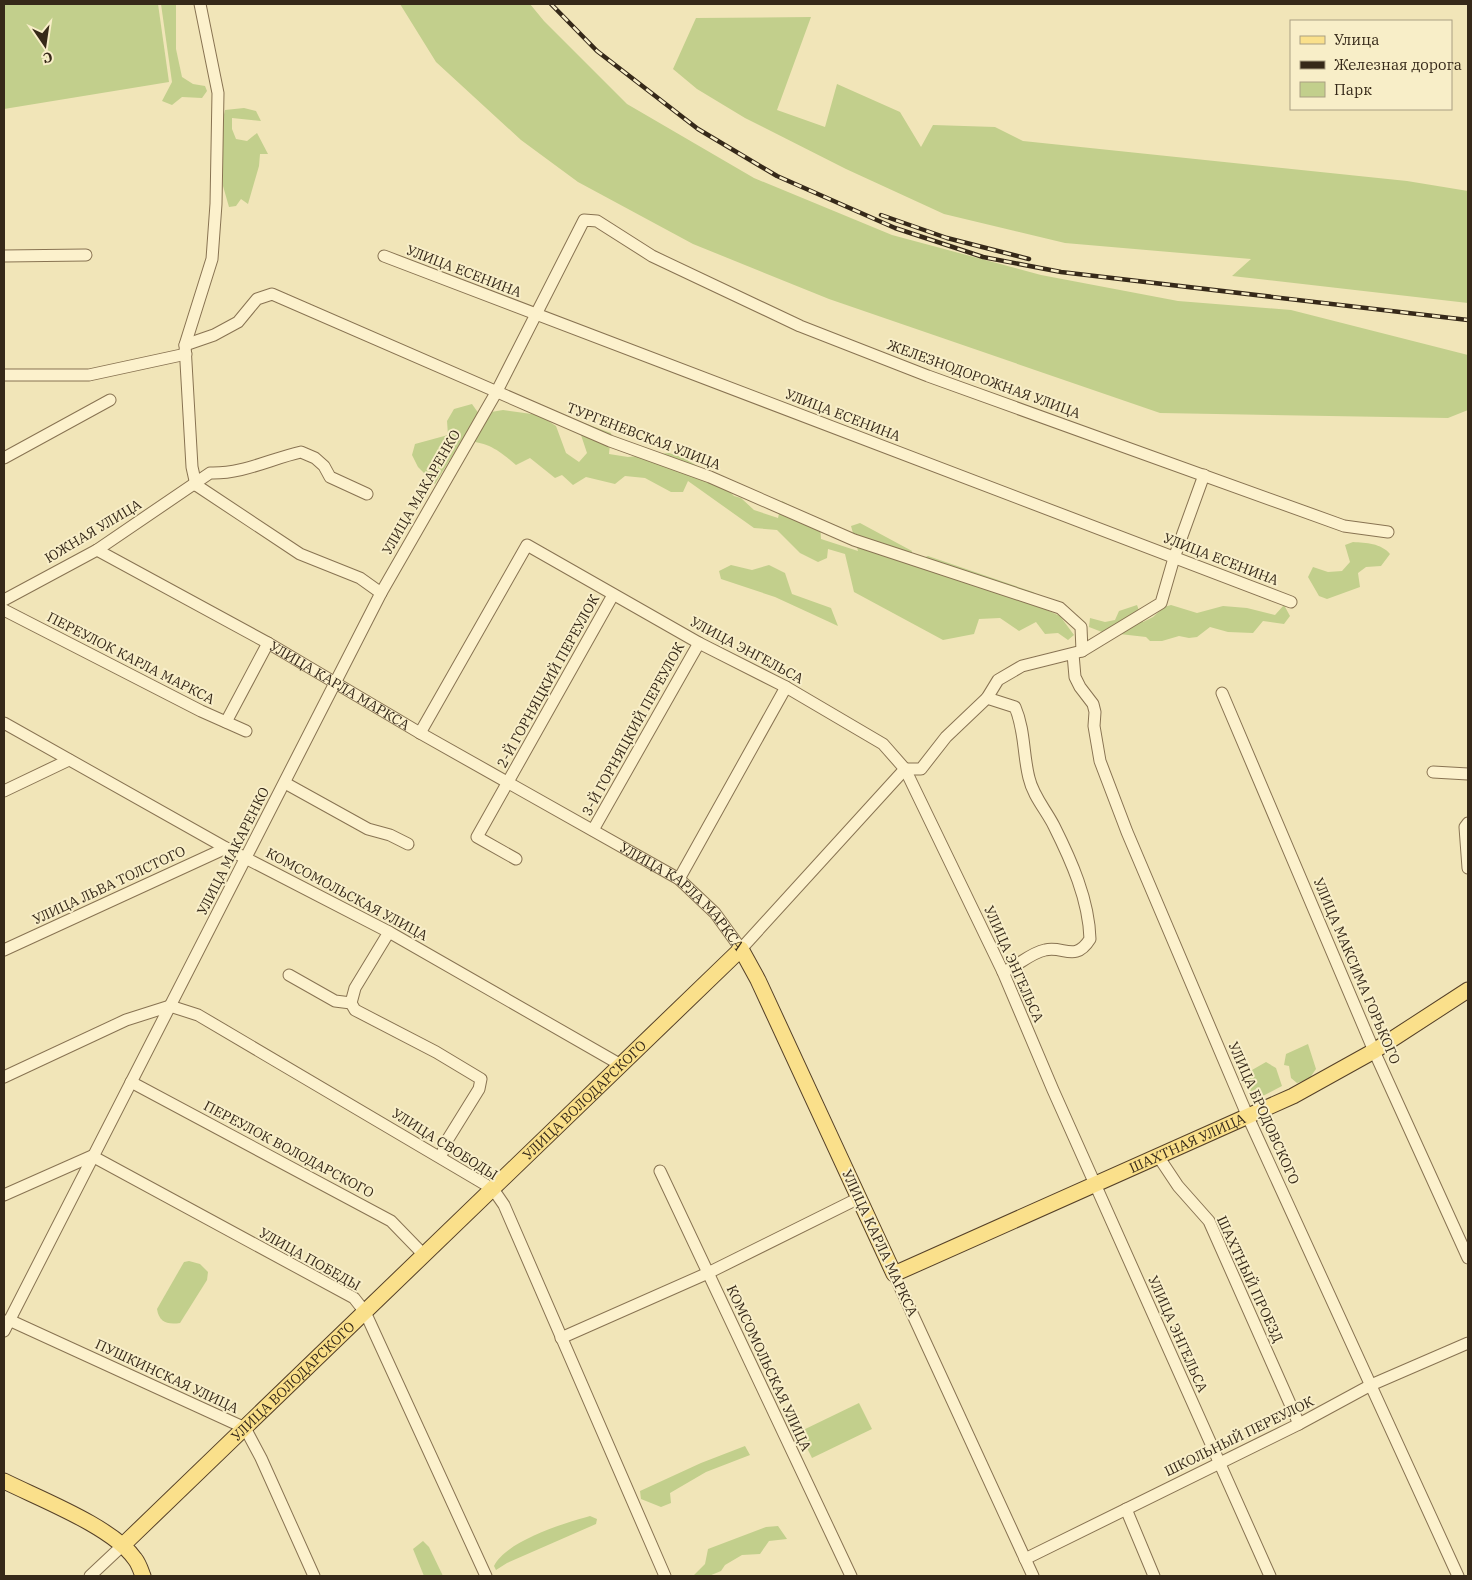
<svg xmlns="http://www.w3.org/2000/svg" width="1472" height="1580" font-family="'IBM Plex Serif',serif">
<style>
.green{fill:#c2cf8c}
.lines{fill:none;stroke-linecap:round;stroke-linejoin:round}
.minor-casing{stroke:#887352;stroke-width:13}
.major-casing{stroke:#554028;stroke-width:17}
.minor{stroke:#fcf1cc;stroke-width:11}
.major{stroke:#fae08b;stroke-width:15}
.rail-casing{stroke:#362919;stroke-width:4.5}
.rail{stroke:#f8eec8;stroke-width:2.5;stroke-dasharray:8;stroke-linecap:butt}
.labels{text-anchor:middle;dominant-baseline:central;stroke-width:4;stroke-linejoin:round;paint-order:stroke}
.street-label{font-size:14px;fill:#362919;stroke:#f8eec8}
</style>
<rect width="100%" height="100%" fill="#f1e5b8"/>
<g class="green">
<path d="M4,4H158L169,82L4,109Z"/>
<path d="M161,4H176V49L182,77L193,84L205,86L207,91L202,98L182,97L172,105L162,101L172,82Z"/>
<path d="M400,4H530L544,21L627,104L754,178L892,235L1041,275L1178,301L1291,310L1468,355V410L1448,418L1160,413L829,299L693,244L578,182L521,140L436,62Z"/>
<path d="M811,17L777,110L825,127L837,84L900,112L921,147L933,125L995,127L1023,141L1407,181L1468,191V303L1232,276L1251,259L1065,243L944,214L846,169L745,118L697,89L673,69L696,18Z"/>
<path d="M244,108L256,111L261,121L232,118V129L236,139L247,141L257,133L268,154H260L259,166L248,204L241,199L236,206L229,207L223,186V119L225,110Z"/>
<path d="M472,404L479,414L503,410L539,415L556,426L566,453L579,462L587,453L576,420L611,433L609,454L628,457L669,453L684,458L714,476L734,496L741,498L754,510L778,518L782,501L820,521L821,539L858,551L851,526L860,523L912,551L909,564L928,556L1033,592L1044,599L1040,607L1060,616L1074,635L1068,640L1058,633L1045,634L1036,622L1019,631L1000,618L979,619L974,634L943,640L854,592L845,554L828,549L827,558L818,562L800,553L777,530L754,528L688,481L683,492H671L645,478L625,476L615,484L586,477L573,485L562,475L555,478L530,458L516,465C496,448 489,443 462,440L435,484L418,467L412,455L415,444L448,435L447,421L454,409Z"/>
<path d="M1353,542C1366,543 1381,543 1390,554L1381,566L1366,567L1358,573L1360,587L1327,599L1319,596L1308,577L1313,567L1328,572L1342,571L1350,562L1345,545Z"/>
<path d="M731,565L752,570L769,565L785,573L792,594L831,608L838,626L775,597L721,579L719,571Z"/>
<path d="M1137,605L1143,622L1153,617L1164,607L1171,605L1197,613L1223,606L1247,608L1275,615L1284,605L1290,616L1284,624L1263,621L1253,633L1228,632L1210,627L1197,637L1189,638L1179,636L1162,641H1150L1146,637L1102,632L1089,627L1090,618L1105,622L1115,620L1119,611Z"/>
<path d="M1308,1044L1316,1069L1309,1079L1297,1083L1291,1078L1289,1066L1284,1065L1286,1054Z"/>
<path d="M1266,1062L1276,1068L1282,1086L1257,1099L1245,1087L1242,1079L1251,1076L1252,1070Z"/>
<path d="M189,1261L200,1264L208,1272L207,1280L180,1323C167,1325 159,1322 157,1309L184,1262Z"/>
<path d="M859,1403L872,1429L812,1458L799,1432Z"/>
<path d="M745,1446L750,1455L706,1472L670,1493L671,1503L661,1507L641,1499L640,1491L701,1463Z"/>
<path d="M590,1516L597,1519L596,1524L507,1563L496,1570L494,1566C506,1541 564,1523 590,1516Z"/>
<path d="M778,1526L787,1539L769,1541L760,1554L742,1555L725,1565L721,1571L709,1576H693L705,1564L708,1549L766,1527Z"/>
<path d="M423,1541L429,1547L443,1576H424L413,1549Z"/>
</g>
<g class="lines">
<g class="minor-casing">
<g id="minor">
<path d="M4,256L86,255"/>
<path d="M384,256L1291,602"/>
<path d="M185,345L214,335L238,322L257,299L272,294L610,441L710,477L854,540L1060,608L1081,627L1082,651"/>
<path d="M4,375H89L186,354"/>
<path d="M4,458L110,400"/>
<path d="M196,485L192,467L185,345L212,259L216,204L218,93L200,4"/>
<path d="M196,485L300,554L360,578L381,593"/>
<path id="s1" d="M97,550L268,643L420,733L679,879L715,913L741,949L905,769H921L946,737L987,698L998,680L1022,666L1082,651L1161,603L1174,558L1204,475"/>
<path d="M4,600L97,550L210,473C243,474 270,459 301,452L315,458L324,466L330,477L367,494"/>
<path d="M4,610L201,711L246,731"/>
<path d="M1073,654L1075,677L1080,687L1093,704L1095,712L1094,726L1100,761L1127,832L1248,1117L1458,1576"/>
<path d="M1222,693L1374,1051L1468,1258"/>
<path d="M987,698L1015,707C1025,730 1023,755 1029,778C1033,796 1046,810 1054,826C1071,860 1089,900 1090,939C1075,963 1063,945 1045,950C1030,953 1018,966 1003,972"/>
<path d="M226,722L268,643"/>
<path d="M4,723L226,848L389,932L621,1065"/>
<path d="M420,733L527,545L699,643L786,687L883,744L905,769L1003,972L1053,1090L1270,1576"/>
<path d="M1433,772L1468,774"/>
<path d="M285,783L368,829L390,835L408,844"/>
<path d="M4,791L69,760"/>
<path d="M1468,823L1465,827L1468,868"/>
<path d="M593,830L699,643"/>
<path d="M516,859L477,837L613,595"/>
<path d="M679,879L786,687"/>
<path d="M4,950L226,848"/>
<path d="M289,975L335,1001L351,1003"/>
<path d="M351,1003L355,1010L436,1052L481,1079L479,1089L448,1139L441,1156"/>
<path d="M351,1003L355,988L389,932"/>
<path d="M4,1077L126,1020L170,1006L198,1015L493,1189L504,1205L665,1576"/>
<path d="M131,1082L391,1221L424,1255"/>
<path d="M1158,1156L1178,1186L1209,1221L1299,1424"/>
<path d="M660,1171L851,1576"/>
<path d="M4,1195L92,1156L354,1298L365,1312L486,1576"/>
<path d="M894,1274L1033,1576"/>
<path d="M9,1320L245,1428L261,1458L314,1576"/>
<path d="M4,1331L381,593L497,391L584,220L597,221L652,256L800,326L928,376L1344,526L1388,532"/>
<path d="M561,1338L708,1273L859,1198"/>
<path d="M1126,1509L1154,1576"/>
<path d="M1025,1559L1299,1424L1371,1385L1468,1343"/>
<path d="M90,1576L123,1545"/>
</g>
</g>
<g class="major-casing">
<g id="major">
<path d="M4,1481C40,1499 113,1527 135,1559C139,1564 141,1571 143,1576"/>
<path id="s2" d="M123,1545L741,949L758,980L894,1274L1293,1096L1374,1051L1468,990"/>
</g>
</g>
<use href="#minor" class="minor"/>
<use href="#major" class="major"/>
<g class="rail-casing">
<g id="rail">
<path d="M551,4L597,51L698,129L777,176L895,228L983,257L1061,272L1468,320"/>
<path d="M881,215L947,238L1029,259"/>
</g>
</g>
<use href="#rail" class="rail"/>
</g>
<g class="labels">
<g class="street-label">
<text transform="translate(464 271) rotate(21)">УЛИЦА ЕСЕНИНА</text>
<text transform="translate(984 379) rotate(20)">ЖЕЛЕЗНОДОРОЖНАЯ УЛИЦА</text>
<text transform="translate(843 415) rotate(21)">УЛИЦА ЕСЕНИНА</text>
<text transform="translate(644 436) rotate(21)">ТУРГЕНЕВСКАЯ УЛИЦА</text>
<text transform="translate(421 492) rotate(-60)">УЛИЦА МАКАРЕНКО</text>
<text transform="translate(93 531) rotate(-31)">ЮЖНАЯ УЛИЦА</text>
<text transform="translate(1221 559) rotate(21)">УЛИЦА ЕСЕНИНА</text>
<text transform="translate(747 650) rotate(28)">УЛИЦА ЭНГЕЛЬСА</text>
<text transform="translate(131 658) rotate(27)">ПЕРЕУЛОК КАРЛА МАРКСА</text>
<text transform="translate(548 681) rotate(-61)">2-Й ГОРНЯЦКИЙ ПЕРЕУЛОК</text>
<text stroke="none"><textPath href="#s1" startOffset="278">УЛИЦА КАРЛА МАРКСА</textPath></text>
<text transform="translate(633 729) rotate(-61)">3-Й ГОРНЯЦКИЙ ПЕРЕУЛОК</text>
<text transform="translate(233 851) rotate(-63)">УЛИЦА МАКАРЕНКО</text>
<text transform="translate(109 885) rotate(-25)">УЛИЦА ЛЬВА ТОЛСТОГО</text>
<text transform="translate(347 894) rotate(28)">КОМСОМОЛЬСКАЯ УЛИЦА</text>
<text stroke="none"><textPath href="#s1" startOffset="682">УЛИЦА КАРЛА МАРКСА</textPath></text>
<text transform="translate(1014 964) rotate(66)">УЛИЦА ЭНГЕЛЬСА</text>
<text transform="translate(1357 971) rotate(67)">УЛИЦА МАКСИМА ГОРЬКОГО</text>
<text stroke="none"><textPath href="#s2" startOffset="641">УЛИЦА ВОЛОДАРСКОГО</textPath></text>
<text transform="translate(1264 1113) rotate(66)">УЛИЦА БРОДОВСКОГО</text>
<text stroke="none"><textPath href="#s2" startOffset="1539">ШАХТНАЯ УЛИЦА</textPath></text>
<text transform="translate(445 1144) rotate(32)">УЛИЦА СВОБОДЫ</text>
<text transform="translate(289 1149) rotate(28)">ПЕРЕУЛОК ВОЛОДАРСКОГО</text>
<text transform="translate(880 1243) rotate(65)">УЛИЦА КАРЛА МАРКСА</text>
<text transform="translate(310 1259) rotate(29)">УЛИЦА ПОБЕДЫ</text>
<text transform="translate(1250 1279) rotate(65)">ШАХТНЫЙ ПРОЕЗД</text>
<text transform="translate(1178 1334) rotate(66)">УЛИЦА ЭНГЕЛЬСА</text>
<text transform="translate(769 1368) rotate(65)">КОМСОМОЛЬСКАЯ УЛИЦА</text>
<text transform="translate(167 1376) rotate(25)">ПУШКИНСКАЯ УЛИЦА</text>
<text stroke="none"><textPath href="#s2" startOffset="236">УЛИЦА ВОЛОДАРСКОГО</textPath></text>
<text transform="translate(1239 1436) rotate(-26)">ШКОЛЬНЫЙ ПЕРЕУЛОК</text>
</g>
</g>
<rect width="1472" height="1580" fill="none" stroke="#362919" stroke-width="10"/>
<rect x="1290" y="20" width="162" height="90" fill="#f8eec8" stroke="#aa9f82"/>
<rect x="1300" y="36" width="25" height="8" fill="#fae08b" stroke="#aa9f82"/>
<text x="1334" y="45" font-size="15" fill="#362919">Улица</text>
<rect x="1300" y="61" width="25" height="8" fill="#362919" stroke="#aa9f82"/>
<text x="1334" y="70" font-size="15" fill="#362919">Железная дорога</text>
<rect x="1300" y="82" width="25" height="15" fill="#c2cf8c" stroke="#aa9f82"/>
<text x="1334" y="95" font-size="15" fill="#362919">Парк</text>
<g transform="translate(45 45) rotate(167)" stroke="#f8eec8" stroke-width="4" paint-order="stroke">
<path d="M0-4L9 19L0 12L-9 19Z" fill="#362919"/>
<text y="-8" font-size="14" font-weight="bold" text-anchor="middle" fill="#362919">С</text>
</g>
</svg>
